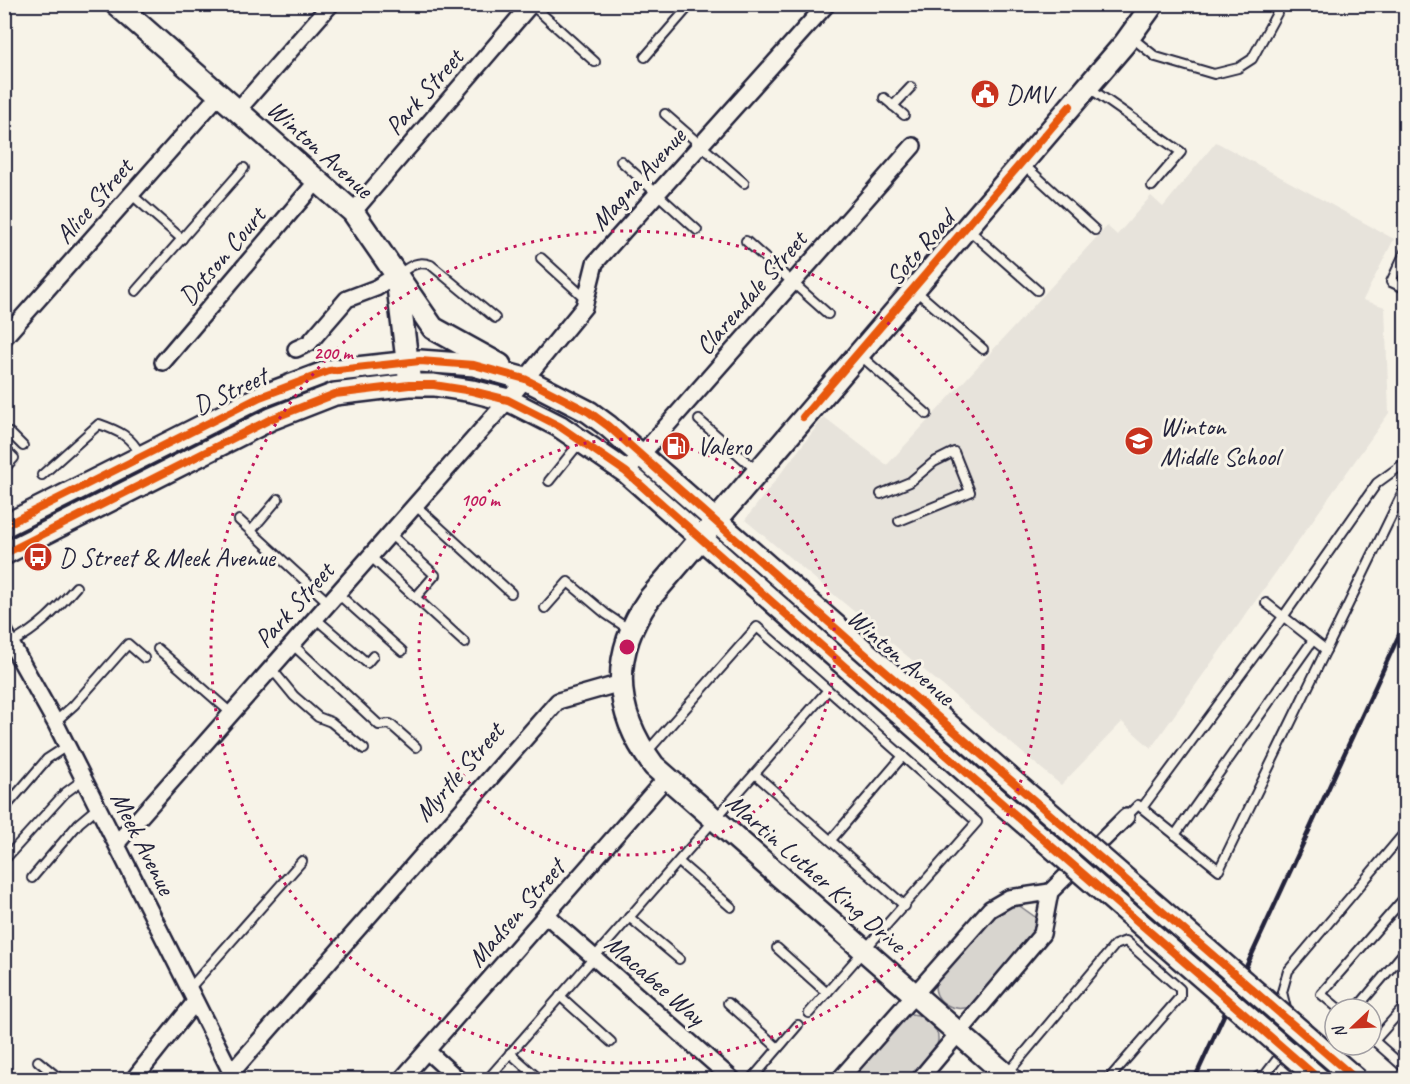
<svg xmlns="http://www.w3.org/2000/svg" width="1410" height="1084" font-family="Caveat,sans-serif">
<style>
.built{fill:#e7e3db}
.green{fill:#d8d5cf;stroke:#7d7c85;stroke-width:1.5}
.lines{fill:none;stroke-linecap:round;stroke-linejoin:round}
.lane-casing{stroke:#22223b;stroke-width:12}
.street-casing{stroke:#22223b;stroke-width:20}
.secondary-casing{stroke:#22223b;stroke-width:26}
.lane{stroke:#f7f3e8;stroke-width:8}
.street{stroke:#f7f3e8;stroke-width:15}
.secondary{stroke:#f7f3e8;stroke-width:21}
.rail{stroke:#22223b;stroke-width:4.5}
.secondary-bridge-casing{stroke:#22223b;stroke-width:26;stroke-linecap:butt}
.secondary-bridge{stroke:#f7f3e8;stroke-width:21}
.cycleway-casing{stroke:#f7f3e8;stroke-width:11}
.cycleway{stroke:#e8590c;stroke-width:8}
.ring{fill:none;stroke:#c2185b;stroke-width:3;stroke-dasharray:3 6}
.labels{text-anchor:middle;dominant-baseline:central;stroke-width:6;stroke-linejoin:round;paint-order:stroke}
.street-label{font-size:26px;fill:#22223b;stroke:#f7f3e8}
.poi-label{font-size:26px;fill:#22223b;stroke:#f7f3e8;text-anchor:start}
.centre{fill:#c2185b;stroke:#f7f3e8;stroke-width:3}
.ring-label{font-size:18px;text-anchor:middle;font-weight:bold;fill:#c2185b;stroke:#f7f3e8;stroke-width:6;stroke-linejoin:round;paint-order:stroke}
</style>
<rect width="100%" height="100%" fill="#f7f3e8"/>
<filter id="ink" filterUnits="userSpaceOnUse"><feTurbulence type="fractalNoise" baseFrequency=".0167" numOctaves="2"/><feDisplacementMap in="SourceGraphic" scale="12" xChannelSelector="R" yChannelSelector="G"/><feConvolveMatrix kernelMatrix="1 2 1 2 8 2 1 2 1" color-interpolation-filters="sRGB"/></filter>
<g filter="url(#ink)">
<path class="built" d="M1216,142L1394,239L1363,300L1385,307L1389,413L1151,748L1122,722L1061,785L745,520L824,417L887,465L1107,226L1117,235L1151,196L1163,207Z"/>
<g class="green">
<path d="M1017,904L1035,917V933L972,1006C954,1014 930,1001 936,980L1003,905Z"/>
<path d="M911,1014L918,1015C924,1020 933,1025 936,1031C946,1047 918,1069 908,1079L849,1080L903,1018Z"/>
</g>
<g class="lines">
<g class="lane-casing">
<g id="lane">
<path d="M531,4L595,62"/>
<path d="M1131,37L1156,57L1214,74L1238,68L1252,59L1282,4"/>
<path d="M645,57L691,4"/>
<path d="M1088,87L1181,152L1152,186"/>
<path d="M884,98L904,115"/>
<path d="M893,106L911,87"/>
<path d="M665,114L744,183"/>
<path d="M621,161L697,230"/>
<path d="M1022,163L1095,230"/>
<path d="M132,195L182,239"/>
<path d="M969,230L1037,290"/>
<path d="M746,241L828,314"/>
<path d="M1406,250L1391,282L1406,289"/>
<path d="M541,258L586,299"/>
<path d="M399,274C410,266 418,260 431,265L495,318"/>
<path d="M136,291L244,168"/>
<path d="M916,291L983,349"/>
<path d="M861,356L927,414"/>
<path d="M699,420L756,470"/>
<path d="M4,439L10,433L23,446"/>
<path d="M4,448L14,458L4,469"/>
<path d="M42,475L99,424C119,431 131,436 141,456"/>
<path d="M549,481L581,441"/>
<path d="M881,494L910,482L934,462L954,452L970,492L899,521"/>
<path d="M415,505L511,593"/>
<path d="M239,520L329,603"/>
<path d="M251,531L278,499"/>
<path d="M390,534L435,575L416,597"/>
<path d="M370,556L465,643"/>
<path d="M337,593L402,651"/>
<path d="M545,608L568,582L606,614L630,630"/>
<path d="M315,618L367,663L373,656"/>
<path d="M11,643C38,629 56,610 76,587"/>
<path d="M292,644L379,725L390,724L416,747"/>
<path d="M158,649L231,713"/>
<path d="M1326,650L1406,486"/>
<path d="M271,668L294,696L318,717L331,722L364,749"/>
<path d="M55,722L74,705L128,644L144,658"/>
<path d="M646,753L757,627L977,822L809,1013"/>
<path d="M756,775L905,906"/>
<path d="M1142,808L1283,617L1377,483L1406,462"/>
<path d="M4,809L47,759L67,746"/>
<path d="M1126,817L1138,805L1219,870L1326,650L1266,603"/>
<path d="M1175,835L1313,640"/>
<path d="M831,840L903,756"/>
<path d="M5,859L65,793L84,779"/>
<path d="M679,862L731,907"/>
<path d="M32,878L79,823L98,807"/>
<path d="M629,917L679,959"/>
<path d="M777,948L827,993"/>
<path d="M189,989L302,861"/>
<path d="M560,996L611,1042"/>
<path d="M728,1003L778,1048"/>
<path d="M1339,1009L1321,994L1406,896"/>
<path d="M1356,1009L1406,950"/>
<path d="M1287,1013L1282,992L1288,971L1406,831"/>
<path d="M1291,1031L1293,1039L1340,1080"/>
<path d="M1371,1038L1406,1069"/>
<path d="M1374,1041L1406,1005"/>
<path d="M510,1053L540,1080"/>
<path d="M38,1061L61,1080"/>
<path d="M1007,1074L1115,945L1126,941L1180,989V997L1108,1080"/>
<path d="M1263,1078L1285,1049"/>
<path d="M487,1080L828,690"/>
<path d="M751,1080L798,1025"/>
</g>
</g>
<g class="street-casing">
<g id="street">
<path d="M237,111L331,4"/>
<path d="M353,212L531,4"/>
<path d="M4,338L218,96"/>
<path d="M296,349L309,343L347,299L376,288L397,275"/>
<path d="M163,362L318,180"/>
<path d="M626,472L913,146"/>
<path d="M4,631L55,722L235,1080"/>
<path d="M117,843L508,400L584,307L595,263L827,4"/>
<path d="M546,915L733,1080"/>
<path d="M427,1051L459,1080"/>
<path d="M231,1073L558,701L621,683"/>
<path d="M133,1080L195,1002"/>
<path d="M401,1080L666,778"/>
<path d="M839,1080L990,909L1009,898L1050,892"/>
<path d="M919,1080L1042,934L1050,892L1126,817"/>
<path d="M1260,1080H1265"/>
</g>
</g>
<g class="secondary-casing">
<g id="secondary">
<path d="M116,4L353,212L433,328L500,365"/>
<path d="M397,279L409,376"/>
<path d="M4,526L260,397L329,371L420,361L474,365L525,379L589,412L608,426L1007,776"/>
<path d="M4,554L271,419L335,394L409,385H434L472,391L508,400L559,426L626,472L991,794"/>
<path d="M1012,1080L654,766C613,712 610,655 649,599L1125,43L1153,4"/>
</g>
</g>
<use href="#lane" class="lane"/>
<use href="#street" class="street"/>
<use href="#secondary" class="secondary"/>
<path class="rail" d="M1194,1080L1406,620"/>
<g class="secondary-bridge-casing">
<g id="secondary-bridge">
<path d="M1007,776L1357,1080"/>
<path d="M991,794L1320,1080"/>
</g>
</g>
<use href="#secondary-bridge" class="secondary-bridge"/>
<g class="cycleway-casing">
<g id="cycleway">
<path d="M803,417L1070,106"/>
<path d="M4,526L260,397L329,371L420,361L474,365L525,379L589,412L608,426L858,648L1357,1080"/>
<path d="M4,554L271,419L335,394L409,385H434L472,391L508,400L559,426L626,472L843,665L1320,1080"/>
</g>
</g>
<use href="#cycleway" class="cycleway"/>
</g>
</g>
<g class="ring">
<circle cx="627" cy="647" r="208"/>
<circle cx="627" cy="647" r="416"/>
</g>
<defs>
<g id="civic-disc" transform="scale(1.5)"><circle r="9.5" fill="#c8321e" stroke="#f7f3e8"/><path d="M-.6-6.5H3V-4.5H.6V-3L4-1V1h2V6H-6V1h2V-1L-.6-3ZM-1.2 2.5V6h2.4V2.5Z" fill="#fff"/></g>
<g id="school-disc" transform="scale(1.5)"><circle r="9.5" fill="#c8321e" stroke="#f7f3e8"/><path d="M0-5L7-2L0 1L-7-2ZM-4 1L0 2.5L4 1V4Q0 6-4 4Z" fill="#fff"/></g>
<g id="fuel-disc" transform="scale(1.5)"><circle r="9.5" fill="#c8321e" stroke="#f7f3e8"/><path d="M-5.5-6h7V0h2V4h1.3V-2.5L3-4.5l.8-.8L6-3V5H2.5V1h-1V6h-7ZM-4.2-4.7v3.2H.2V-4.7Z" fill="#fff"/></g>
<g id="bus-disc" transform="scale(1.5)"><circle r="9.5" fill="#c8321e" stroke="#f7f3e8"/><path d="M-5-6H5V4H4V6H2V4H-2V6H-4V4H-5ZM-3.5-4V0h7V-4ZM-3.5 1.2v1.5H-2V1.2ZM2 1.2v1.5H3.5V1.2Z" fill="#fff"/></g>
</defs>
<g fill-rule="evenodd">
<use href="#civic-disc" x="985" y="94"/>
<use href="#school-disc" x="1139" y="441"/>
<use href="#fuel-disc" x="676" y="446"/>
<use href="#bus-disc" x="38" y="557"/>
</g>
<g class="labels">
<g class="street-label">
<text transform="translate(424 92) rotate(-49)">Park Street</text>
<text transform="translate(320 149) rotate(42)">Winton Avenue</text>
<text transform="translate(638 179) rotate(-48)">Magna Avenue</text>
<text transform="translate(94 201) rotate(-49)">Alice Street</text>
<text transform="translate(920 248) rotate(-49)">Soto Road</text>
<text transform="translate(222 256) rotate(-50)">Dotson Court</text>
<text transform="translate(751 293) rotate(-49)">Clarendale Street</text>
<text transform="translate(230 391) rotate(-25)">D Street</text>
<text transform="translate(294 605) rotate(-48)">Park Street</text>
<text transform="translate(901 657) rotate(41)">Winton Avenue</text>
<text transform="translate(459 772) rotate(-49)">Myrtle Street</text>
<text transform="translate(143 843) rotate(63)">Meek Avenue</text>
<text transform="translate(816 873) rotate(41)">Martin Luther King Drive</text>
<text transform="translate(516 913) rotate(-49)">Madsen Street</text>
<text transform="translate(655 980) rotate(41)">Macabee Way</text>
</g>
<g class="poi-label">
<text x="1006" y="94">DMV</text>
<text x="1160" y="426">Winton<tspan x="1160" dy="30">Middle School</tspan></text>
<text x="697" y="446">Valero</text>
<text x="59" y="557">D Street &amp; Meek Avenue</text>
</g>
</g>
<circle cx="627" cy="647" r="9" class="centre"/>
<g class="ring-label">
<text x="333" y="359">200 m</text>
<text x="480" y="506">100 m</text>
</g>
<rect width="1410" height="1084" fill="none" stroke="#f7f3e8" stroke-width="24"/>
<rect x="12" y="12" width="1386" height="1060" fill="none" stroke="#22223b" stroke-width="2" filter="url(#ink)"/>
<g transform="translate(1353 1027) rotate(247)"><circle r="28" fill="#f7f3e8" stroke="#a29fa3" stroke-width="1.5"/>
<path d="M0-4.5L10 22L0 15L-10 22Z" fill="#c8321e"/>
<text y="-9" font-size="16" font-weight="bold" text-anchor="middle" fill="#22223b">N</text>
</g>
</svg>
